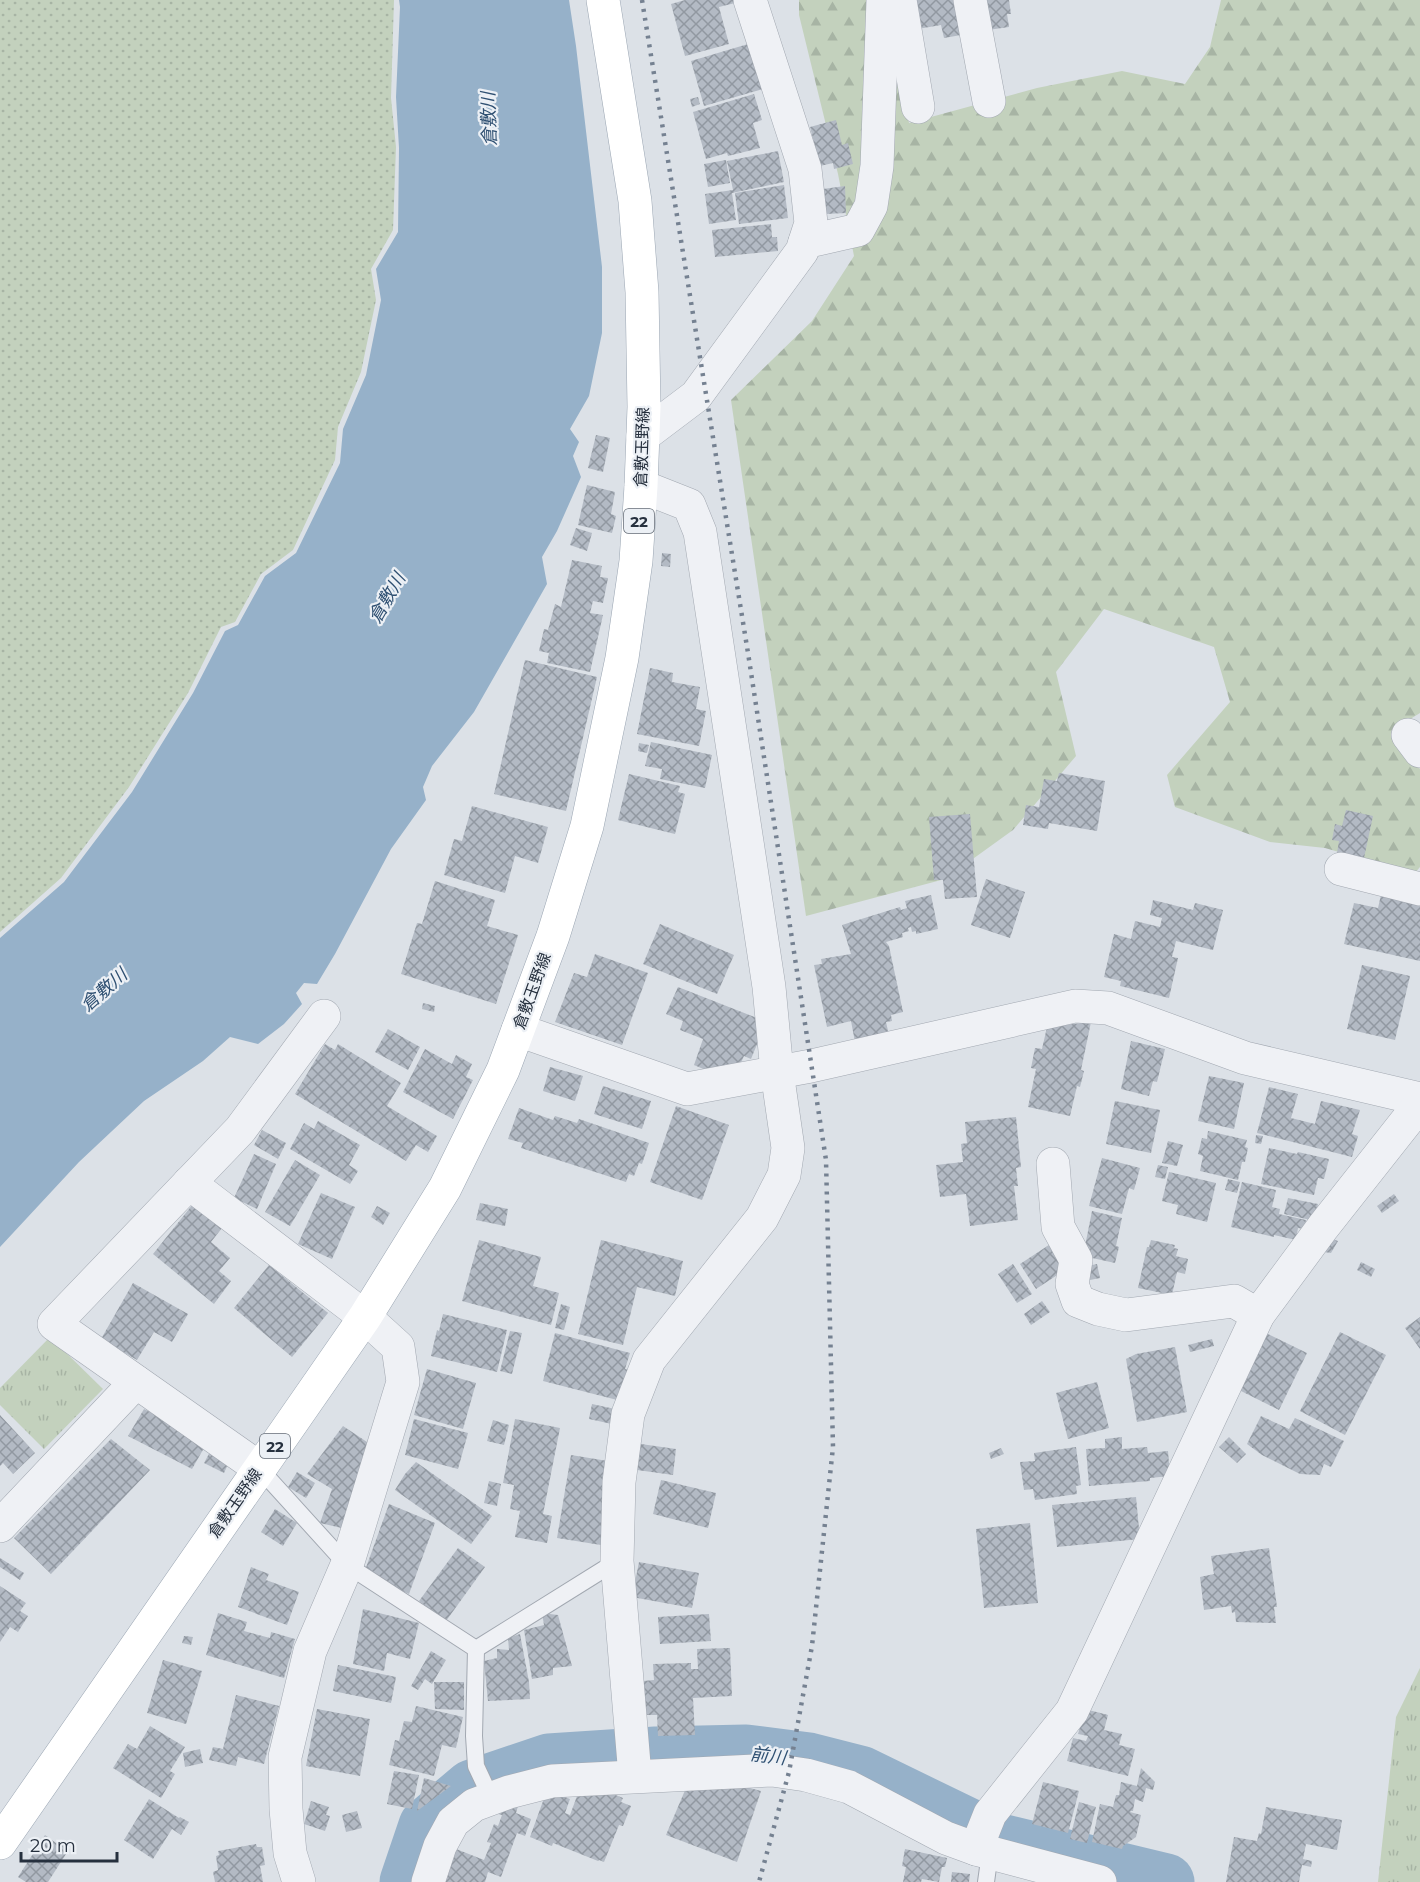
<svg xmlns="http://www.w3.org/2000/svg" width="1420" height="1882" font-family="Montserrat,'Noto Sans JP',sans-serif">
<style>
.grass{fill:url(#grass-dots)}
.forest{fill:url(#forest-firs)}
.park{fill:url(#park-tufts)}
.water{fill:#96b1c9}
.lines{fill:none;stroke-linecap:round;stroke-linejoin:round}
.river{stroke:#96b1c9;stroke-width:57}
.building{fill:url(#building-cross-hatch)}
.lane-casing{stroke:#a2a8b1;stroke-width:18}
.street-casing{stroke:#a2a8b1;stroke-width:34}
.primary-casing{stroke:#9ba6b3;stroke-width:34}
.lane{stroke:#eff1f5;stroke-width:16}
.street{stroke:#eff1f5;stroke-width:33}
.primary{stroke:#fff;stroke-width:33}
.rail{stroke:#758191;stroke-width:4.5;stroke-dasharray:3 6;stroke-linecap:butt}
.labels{text-anchor:middle;dominant-baseline:central;stroke-width:4.5;stroke-linejoin:round;paint-order:stroke}
.shield{fill:#ecf0f5;stroke:#616a75;stroke-width:1.5}
.shield-label{font-size:15px;font-weight:bold;fill:#26303e}
.street-label{font-size:16px;fill:#26303e;stroke:#ecf0f5}
.water-label{font-size:18px;font-style:italic;fill:#2f5072;stroke:#ecf0f5}
</style>
<defs>
<pattern id="grass-dots" width="8" height="8" patternUnits="userSpaceOnUse" patternTransform="scale(1.5)"><rect width="8" height="8" fill="#c3d1bd"/><path d="M2 2h.1M6 6h.1" fill="none" stroke="#a7b4a4" stroke-width="1.8" stroke-linecap="round"/></pattern>
<pattern id="forest-firs" width="22" height="20" patternUnits="userSpaceOnUse" patternTransform="scale(1.5)"><rect width="22" height="20" fill="#c3d1bd"/><path d="M5 1l3.5 6h-7zM16 11l3.5 6h-7z" fill="#a7b4a4"/></pattern>
<pattern id="park-tufts" width="24" height="20" patternUnits="userSpaceOnUse" patternTransform="scale(1.5)"><rect width="24" height="20" fill="#c3d1bd"/><path d="M3 7l-1-3M5 7V3M7 7l1-3M15 17l-1-3M17 17v-4M19 17l1-3" fill="none" stroke="#a7b4a4"/></pattern>
<pattern id="building-cross-hatch" width="8" height="8" patternUnits="userSpaceOnUse" patternTransform="scale(1.5)"><rect width="8" height="8" fill="#b3bac4"/><path d="M0 0l8 8M0 8l8-8" fill="none" stroke="#9198a1"/></pattern>
</defs>
<rect width="100%" height="100%" fill="#dce1e7"/>
<path class="grass" d="M0,0H394L391,98L396,147L393,230L371,269L376,300L361,372L338,427L335,460L293,550L261,574L235,622L221,627L188,693L129,787L61,878L0,932Z"/>
<path class="forest" d="M799,0H889L909,123L1037,88L1122,71L1185,84L1210,47L1221,0H1420V713L1391,731L1420,769V867L1414,874L1325,848L1270,842L1175,807L1167,775L1230,702L1214,647L1104,609L1056,672L1076,756L1013,830L945,879L806,916L731,400L812,321L854,256L838,174L799,15Z"/>
<g class="park">
<path d="M50,1337L103,1389L44,1449L0,1405V1388Z"/>
<path d="M1420,1668V1882H1378L1396,1717Z"/>
</g>
<path class="water" d="M399,0H569L576,46L602,267V333L589,396L570,429L579,442L573,456L581,477L557,531L542,557L547,584L474,712L432,766L423,787L426,800L391,849L335,954L317,984L304,983L296,993L302,1004L284,1024L258,1044L230,1037L203,1061L144,1101L79,1162L0,1247V938L64,882L132,792L193,693L225,631L238,625L265,576L296,553L340,463L343,429L366,375L381,300L376,269L398,232L399,148L396,97L400,7Z"/>
<g class="lines">
<path class="river" d="M408,1882L427,1826L472,1788L549,1762L656,1755L746,1753L809,1761L860,1774L1000,1842L1166,1882"/>
</g>
<g class="building">
<path d="M685,0H734L735,3L719,7L729,44L685,56L671,4Z"/>
<path d="M906,0H955L961,35L944,38L941,25L912,30Z"/>
<path d="M981,0H1009L1011,14H1007L1009,27L988,30Z"/>
<path d="M748,44L763,89L704,106L691,61Z"/>
<path d="M754,94L762,120L753,123L760,148L728,156L727,153L706,159L693,112Z"/>
<path d="M698,97L700,104L692,107L690,99Z"/>
<path d="M836,120L842,145L848,143L853,164L834,169L833,163L820,166L810,127Z"/>
<path d="M778,151L784,182L732,193L736,220L709,224L705,194L733,190L727,161Z"/>
<path d="M726,160L730,183L708,187L704,164Z"/>
<path d="M784,185L788,218L739,224L735,193Z"/>
<path d="M845,186L846,213L826,214L823,189Z"/>
<path d="M771,224L772,237H777L778,251L715,257L712,230Z"/>
<path d="M596,435L610,438L603,472L588,468Z"/>
<path d="M587,485L615,492L611,514L616,516L612,533L578,525Z"/>
<path d="M576,528L592,533L587,551L570,545Z"/>
<path d="M662,553L671,554L670,567L661,566Z"/>
<path d="M572,560L602,566L600,577L608,578L603,603L593,601L590,613L603,615L590,672L547,663L549,653L539,651L544,629L548,630L555,604L561,607Z"/>
<path d="M525,660L597,677L566,811L494,794Z"/>
<path d="M650,668L673,673L672,682L700,687L696,709L706,711L699,746L637,734Z"/>
<path d="M651,742L712,755L705,788L660,779L662,769L645,766Z"/>
<path d="M639,743L649,745L647,753L638,751Z"/>
<path d="M1059,773L1105,781L1097,831L1049,823L1048,829L1023,825L1026,805L1039,807L1044,779L1057,781Z"/>
<path d="M629,774L680,786L678,792L685,794L675,834L618,820Z"/>
<path d="M472,806L548,827L538,863L515,856L505,893L444,875L454,839L462,841Z"/>
<path d="M1346,810L1373,816L1364,858L1337,853L1339,841L1332,840L1335,824L1342,826Z"/>
<path d="M970,814L977,897L945,899L943,880H934L929,817Z"/>
<path d="M986,879L1025,892L1010,938L971,925Z"/>
<path d="M435,881L495,900L487,926L518,935L496,1004L401,974L417,923L422,924Z"/>
<path d="M1383,886L1420,894V961L1344,944L1354,903L1378,908Z"/>
<path d="M931,895L938,929L916,934V931L912,932L911,927L908,928L909,931L902,933L903,937L886,942L889,946L903,1012L891,1015L892,1021L886,1022L889,1035L855,1042L851,1021L827,1027L814,965L822,964L821,959L851,954L842,925L900,907L901,910L907,908L905,901Z"/>
<path d="M1153,900L1193,910L1195,903L1223,910L1213,950L1176,941L1172,957L1178,958L1169,998L1120,986L1121,981L1104,977L1114,934L1131,939L1135,921L1160,927L1162,918L1150,915Z"/>
<path d="M660,924L734,955L717,994L643,964Z"/>
<path d="M595,954L648,973L622,1045L555,1022L574,973L587,977Z"/>
<path d="M1362,965L1410,976L1395,1040L1347,1029Z"/>
<path d="M678,987L757,1018L760,1037L751,1059L744,1056L738,1069L715,1074L694,1065L703,1039L680,1030L683,1021L666,1014Z"/>
<path d="M423,1003L435,1006L434,1012L422,1009Z"/>
<path d="M1091,1022L1081,1070L1084,1071L1080,1087L1077,1086L1070,1116L1028,1107L1036,1069L1031,1068L1035,1048L1042,1049L1047,1027Z"/>
<path d="M388,1029L420,1047L408,1070L375,1052Z"/>
<path d="M1131,1041L1165,1049L1157,1082L1153,1081L1149,1096L1121,1089Z"/>
<path d="M325,1044L335,1050L338,1044L401,1083L387,1106L437,1136L428,1152L416,1145L406,1161L295,1094Z"/>
<path d="M425,1049L452,1064L456,1055L472,1064L466,1077L473,1080L453,1119L403,1092Z"/>
<path d="M550,1067L583,1076L575,1101L543,1091Z"/>
<path d="M1209,1076L1244,1083L1234,1129L1198,1121Z"/>
<path d="M603,1086L651,1101L642,1129L594,1114Z"/>
<path d="M1269,1087L1298,1094L1291,1118L1315,1124L1321,1101L1360,1110L1352,1134L1358,1136L1352,1157L1257,1133Z"/>
<path d="M1115,1101L1160,1110L1151,1153L1106,1144Z"/>
<path d="M676,1106L729,1125L702,1200L650,1182Z"/>
<path d="M519,1108L553,1120L555,1116L577,1123L579,1119L649,1143L642,1164L639,1163L634,1176L629,1174L626,1182L521,1148L523,1143L508,1139Z"/>
<path d="M1016,1117L1021,1167L1016,1168L1018,1186H1014L1018,1220L970,1226L966,1194L940,1197L936,1165L963,1162L961,1144L967,1143L965,1122Z"/>
<path d="M318,1121L360,1145L349,1165L358,1171L350,1184L290,1149L304,1123L314,1129Z"/>
<path d="M262,1130L286,1143L278,1159L254,1145Z"/>
<path d="M1208,1131L1247,1140L1245,1147L1248,1148L1245,1162H1242L1238,1180L1200,1171L1203,1156L1198,1154L1202,1138L1207,1139Z"/>
<path d="M1256,1135L1263,1136L1261,1144L1255,1143Z"/>
<path d="M1168,1141L1183,1145L1177,1166L1162,1163Z"/>
<path d="M1269,1148L1297,1154L1298,1152L1329,1159L1324,1179L1318,1178L1314,1195L1261,1184Z"/>
<path d="M254,1154L276,1164L257,1209L234,1198Z"/>
<path d="M1102,1158L1140,1168L1134,1190L1129,1188L1122,1214L1089,1206Z"/>
<path d="M295,1160L320,1175L290,1226L265,1212Z"/>
<path d="M1158,1165L1168,1167L1165,1179L1155,1177Z"/>
<path d="M1169,1172L1216,1183L1207,1222L1176,1214L1178,1205L1162,1201Z"/>
<path d="M1228,1179L1240,1182L1237,1193L1225,1190Z"/>
<path d="M1242,1182L1276,1190L1272,1207L1280,1209L1279,1214L1306,1220L1304,1229L1298,1228L1296,1240L1274,1235V1237L1231,1227Z"/>
<path d="M321,1193L355,1207L332,1259L298,1244Z"/>
<path d="M1394,1194L1399,1201L1382,1213L1377,1206Z"/>
<path d="M1288,1198L1318,1204L1315,1221L1284,1214Z"/>
<path d="M480,1203L508,1209L505,1226L476,1220Z"/>
<path d="M193,1204L222,1228L211,1242L230,1258L219,1271L231,1281L214,1304L153,1254Z"/>
<path d="M377,1206L390,1213L383,1225L371,1217Z"/>
<path d="M1092,1211L1122,1218L1116,1246L1119,1247L1115,1263L1083,1256Z"/>
<path d="M1332,1239L1338,1241L1331,1253L1324,1252Z"/>
<path d="M479,1240L541,1257L533,1286L559,1293L551,1325L462,1301Z"/>
<path d="M601,1240L683,1261L675,1296L637,1287L623,1345L578,1334Z"/>
<path d="M1151,1240L1175,1245L1174,1248L1178,1249L1176,1256L1188,1259L1185,1274L1177,1272L1172,1295L1138,1288L1147,1247H1149Z"/>
<path d="M1052,1243L1068,1268L1036,1289L1020,1264Z"/>
<path d="M1361,1262L1375,1269L1371,1277L1357,1270Z"/>
<path d="M1013,1264L1032,1294L1017,1303L998,1274Z"/>
<path d="M1097,1264L1100,1278L1090,1280L1087,1266Z"/>
<path d="M269,1265L328,1313L292,1357L234,1308Z"/>
<path d="M133,1283L188,1314L172,1342L154,1332L137,1360L101,1339Z"/>
<path d="M1042,1301L1050,1312L1031,1325L1024,1314Z"/>
<path d="M561,1304L570,1307L564,1330L555,1328Z"/>
<path d="M443,1314L507,1330L497,1372L431,1356L437,1330L439,1331Z"/>
<path d="M1420,1317V1349L1405,1328Z"/>
<path d="M510,1331L522,1333L512,1374L500,1371Z"/>
<path d="M1264,1332L1307,1353L1279,1410L1237,1389Z"/>
<path d="M1340,1332L1386,1355L1345,1435L1300,1411Z"/>
<path d="M555,1333L630,1353L625,1369L634,1371L625,1402L543,1381Z"/>
<path d="M1212,1339L1214,1346L1190,1352L1188,1345Z"/>
<path d="M1175,1347L1187,1412L1137,1422L1126,1359L1136,1354Z"/>
<path d="M427,1369L476,1383L463,1429L414,1415Z"/>
<path d="M1097,1382L1109,1428L1068,1439L1056,1393Z"/>
<path d="M592,1404L615,1409L612,1424L589,1419Z"/>
<path d="M144,1409L208,1441L192,1469L128,1436Z"/>
<path d="M0,1415L35,1453L13,1474L3,1463L0,1466Z"/>
<path d="M1261,1416L1289,1429L1295,1418L1344,1441L1331,1467L1324,1464L1320,1475L1300,1474L1262,1455L1247,1444Z"/>
<path d="M414,1419L468,1433L458,1469L405,1455Z"/>
<path d="M515,1419L560,1428L543,1514L552,1516L547,1543L515,1537L520,1511L510,1509L514,1485L503,1483Z"/>
<path d="M493,1420L509,1425L504,1445L487,1441Z"/>
<path d="M343,1426L373,1446L346,1529L320,1523L332,1489L307,1474Z"/>
<path d="M1122,1437V1449L1147,1447L1148,1453L1168,1451L1170,1476L1150,1478V1481L1089,1486L1086,1449L1105,1448V1439Z"/>
<path d="M1229,1437L1246,1454L1237,1463L1219,1447Z"/>
<path d="M111,1439L150,1470L51,1574L14,1538Z"/>
<path d="M634,1443L676,1449L673,1475L630,1469Z"/>
<path d="M1076,1447L1081,1485L1076,1486L1077,1494L1035,1500L1033,1489L1024,1490L1020,1462L1035,1461L1034,1453Z"/>
<path d="M212,1448L231,1458L224,1473L204,1463Z"/>
<path d="M1001,1448L1004,1454L991,1459L989,1453Z"/>
<path d="M571,1455L614,1462L601,1545L557,1538Z"/>
<path d="M416,1462L492,1516L471,1544L395,1490L405,1474Z"/>
<path d="M297,1472L315,1483L306,1498L288,1487Z"/>
<path d="M661,1480L716,1493L708,1528L653,1514Z"/>
<path d="M489,1481L501,1484L497,1506L484,1503Z"/>
<path d="M1136,1497L1140,1539L1057,1547L1052,1505Z"/>
<path d="M389,1504L435,1523L409,1594L364,1573Z"/>
<path d="M275,1509L297,1523L283,1546L261,1532Z"/>
<path d="M1030,1523L1038,1603L984,1608L976,1529Z"/>
<path d="M458,1548L485,1567L446,1621L419,1601Z"/>
<path d="M1269,1548L1277,1607H1274L1276,1623L1236,1622L1235,1612L1232,1613L1231,1606L1204,1610L1200,1577L1214,1574L1211,1556Z"/>
<path d="M0,1558L24,1573L20,1580L0,1567Z"/>
<path d="M639,1562L699,1573L692,1608L632,1597Z"/>
<path d="M251,1567L269,1574L266,1580L299,1592L287,1625L238,1607Z"/>
<path d="M0,1586L26,1603L20,1611L28,1616L18,1632L10,1627L0,1642Z"/>
<path d="M363,1609L419,1623L410,1659L387,1653L384,1671L353,1664Z"/>
<path d="M218,1613L247,1622L244,1631L270,1638L271,1632L295,1639L284,1678L206,1655Z"/>
<path d="M542,1613L558,1615L572,1666L553,1668V1675L532,1679L524,1630L544,1625Z"/>
<path d="M709,1614L711,1641L660,1644L658,1617Z"/>
<path d="M520,1634L529,1682L530,1699L488,1701L484,1661L497,1658V1649L509,1650L508,1638Z"/>
<path d="M184,1636L193,1637L191,1645L182,1643Z"/>
<path d="M730,1648L732,1696L693,1698L695,1735L658,1736L657,1715H644L643,1681L654,1680L653,1664L691,1663V1669H698L697,1649Z"/>
<path d="M431,1651L446,1660L432,1684L425,1679L418,1690L411,1686Z"/>
<path d="M163,1660L202,1671L186,1724L147,1713Z"/>
<path d="M338,1665L396,1677L391,1703L333,1691Z"/>
<path d="M434,1682H464V1710L435,1709Z"/>
<path d="M236,1695L279,1706L264,1764L238,1757L236,1766L209,1760L213,1747L223,1749Z"/>
<path d="M416,1706L463,1717L456,1748L442,1745L434,1776L389,1765L395,1740L399,1741L404,1721L412,1722Z"/>
<path d="M317,1709L370,1719L360,1776L306,1766Z"/>
<path d="M1085,1709L1108,1715L1104,1730L1122,1734L1119,1745L1135,1749L1128,1776L1067,1761L1073,1738L1086,1741L1088,1736L1078,1734Z"/>
<path d="M150,1726L185,1747L170,1771L175,1774L161,1798L113,1768L128,1744L137,1749Z"/>
<path d="M200,1749L203,1763L185,1767L183,1753Z"/>
<path d="M1141,1768L1155,1782L1153,1790L1146,1788L1143,1802L1135,1799L1133,1811H1131L1130,1812L1141,1815L1136,1837L1123,1846L1122,1849L1092,1842L1100,1804L1113,1807L1116,1795H1119L1121,1782L1137,1786Z"/>
<path d="M394,1771L419,1775L412,1809L387,1804Z"/>
<path d="M709,1777L761,1791L737,1862L666,1835L689,1781Z"/>
<path d="M424,1778L451,1786L417,1811Z"/>
<path d="M1043,1782L1079,1791L1068,1833L1032,1824Z"/>
<path d="M596,1787L623,1798L621,1802L631,1806L623,1826L619,1825L604,1862L599,1860L598,1861L553,1843L552,1846L530,1837L547,1790L570,1799L565,1813L570,1815L580,1788Z"/>
<path d="M149,1799L179,1818L180,1817L189,1822L181,1835L172,1829L153,1859L124,1840Z"/>
<path d="M311,1801L329,1807L326,1815L330,1816L325,1831L304,1824Z"/>
<path d="M1079,1802L1096,1807L1087,1843L1070,1839Z"/>
<path d="M503,1803L518,1806L516,1813L531,1819L525,1836L517,1833L501,1877L488,1872L485,1882H431L446,1845L484,1860L491,1843L487,1842L494,1824L498,1826L502,1815L498,1814Z"/>
<path d="M1266,1807L1342,1820L1337,1850L1306,1844L1303,1859L1312,1861L1311,1867L1302,1865L1299,1882H1226L1234,1837L1257,1841L1259,1833L1261,1834Z"/>
<path d="M357,1811L362,1828L346,1832L342,1815Z"/>
<path d="M45,1835L56,1843L58,1840L66,1845L65,1848L68,1851L48,1882H26L18,1877Z"/>
<path d="M256,1844L257,1847H262L265,1865L260,1866L263,1882H215L213,1872L218,1870L216,1856L219,1855L218,1851Z"/>
<path d="M905,1849L947,1858L945,1867H942L939,1882L922,1879L921,1882H903L906,1867L902,1866Z"/>
<path d="M952,1872L970,1874L969,1882H951Z"/>
</g>
<g class="lines">
<g class="lane-casing">
<g id="lane">
<path d="M259,1468L347,1565L476,1649L617,1561"/>
<path d="M476,1649L474,1736L476,1766L491,1798"/>
<path d="M986,1882L990,1853"/>
</g>
</g>
<g class="street-casing">
<g id="street">
<path d="M900,0L918,107"/>
<path d="M970,0L989,101"/>
<path d="M805,242L858,230L871,206L877,166L883,0"/>
<path d="M643,436L696,396L802,251L811,223L805,169L750,0"/>
<path d="M1408,735L1420,751"/>
<path d="M1341,869L1420,889"/>
<path d="M518,1030L687,1089L811,1066L1075,1006L1108,1008L1245,1058L1420,1099"/>
<path d="M1053,1164L1058,1227L1076,1260L1072,1284L1078,1301L1098,1309L1126,1315L1234,1301L1258,1315"/>
<path d="M189,1183L365,1317L398,1347L403,1382L347,1565L310,1651L285,1757L286,1809L290,1853L299,1882"/>
<path d="M259,1468L54,1324L240,1130L324,1016"/>
<path d="M0,1526L136,1382"/>
<path d="M635,1776L617,1561L619,1482L628,1414L649,1360L762,1218L784,1175L788,1148L777,1072L769,987L700,532L689,505L641,486"/>
<path d="M976,1849L990,1814L1072,1711L1258,1315L1323,1227L1420,1104"/>
<path d="M428,1882L440,1846L453,1822L474,1805L509,1792L552,1781L772,1770L806,1775L849,1787L946,1838L976,1849L1100,1882"/>
</g>
</g>
<g class="primary-casing">
<path id="primary" d="M0,1843L365,1317L445,1188L503,1070L553,936L587,826L622,658L636,561L641,486L644,407L642,292L635,201L603,0"/>
</g>
<use href="#lane" class="lane"/>
<use href="#street" class="street"/>
<use href="#primary" class="primary"/>
<path class="rail" d="M642,0L748,653L826,1160L833,1447L812,1646L789,1772L759,1882"/>
</g>
<g class="labels">
<g class="shield">
<rect x="624" y="509" width="30" height="24" rx="4.5"/>
<rect x="260" y="1434" width="30" height="24" rx="4.5"/>
</g>
<g class="shield-label">
<text x="639" y="521">22</text>
<text x="275" y="1446">22</text>
</g>
<g class="street-label">
<text transform="translate(642 447) rotate(-88)">倉敷玉野線</text>
<text transform="translate(532 991) rotate(-70)">倉敷玉野線</text>
<text transform="translate(235 1503) rotate(-55)">倉敷玉野線</text>
</g>
<g class="water-label">
<text transform="translate(489 119) rotate(-92)">倉敷川</text>
<text transform="translate(387 598) rotate(-60)">倉敷川</text>
<text transform="translate(104 990) rotate(-41)">倉敷川</text>
<text transform="translate(768 1756) rotate(7)">前川</text>
</g>
</g>
<path d="M21 1852v9h96v-9" fill="none" stroke="#26303e" stroke-width="3"/>
<text x="30" y="1852" font-size="18" fill="#26303e" stroke="#ecf0f5" stroke-width="4.5" paint-order="stroke">20 m</text>
</svg>
